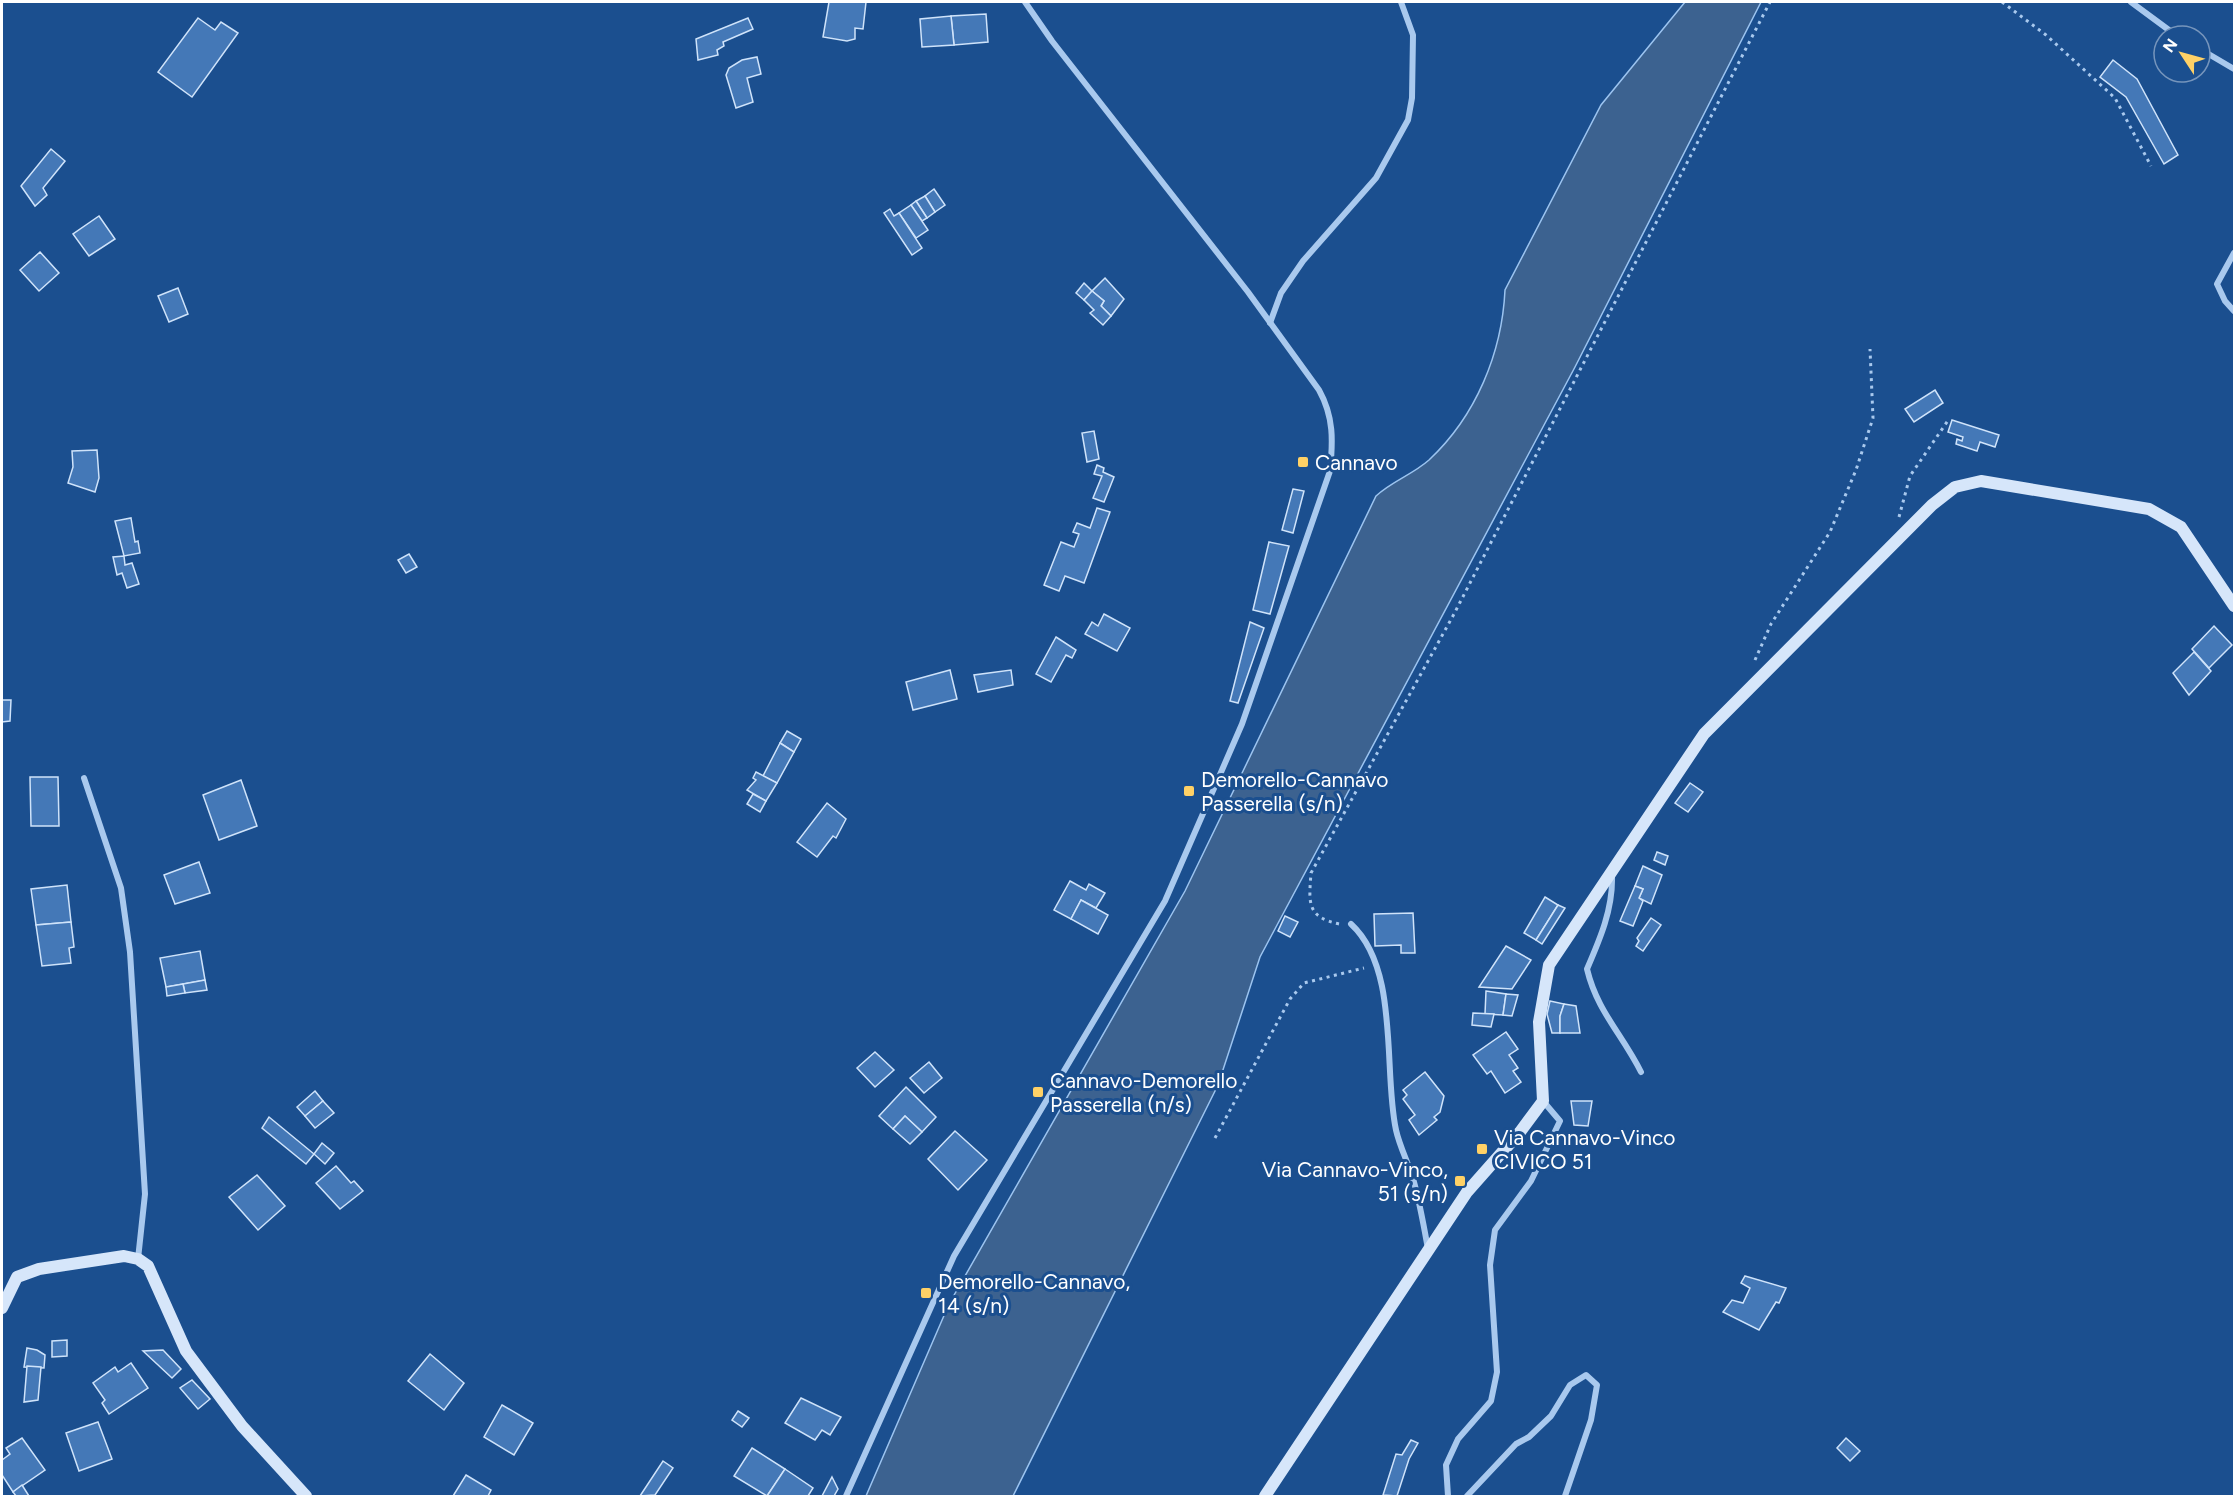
<svg xmlns="http://www.w3.org/2000/svg" width="2236" height="1498" font-family="Figtree,sans-serif">
<style>
.water{fill:#3c6290;stroke:#9cc4f0;stroke-width:1.5}
.building{fill:#4478b7;stroke:#cfe3fa;stroke-width:1.5}
.lines{fill:none;stroke-linecap:round;stroke-linejoin:round}
.path{stroke:#a9c9ee;stroke-width:3;stroke-dasharray:3 4.5;stroke-linecap:butt}
.street{stroke:#a9c9ee;stroke-width:6}
.secondary{stroke:#d6e6fa;stroke-width:12}
.poi-dot{fill:#ffd166;stroke:#1b4f8f;stroke-width:2}
.labels{text-anchor:middle;dominant-baseline:central;stroke-width:6;stroke-linejoin:round;paint-order:stroke}
.poi-label{font-size:21px;fill:#fff;stroke:#1b4f8f;text-anchor:start}
</style>
<rect width="100%" height="100%" fill="#1b4f8f"/>
<path class="water" d="M1685,2H1761L1575,367L1260,957L1218,1085L1013,1496H866L949,1304L1185,891L1376,496C1392,481 1412,475 1429,460C1476,416 1502,353 1505,290L1601,105Z"/>
<g class="building">
<path d="M829,2H866L863,29L855,28V39L847,41L823,37Z"/>
<path d="M986,14L988,42L954,45L951,16Z"/>
<path d="M951,16L954,45L922,47L920,19Z"/>
<path d="M198,18L215,30L221,22L238,33L192,97L158,72Z"/>
<path d="M748,18L753,29L723,42L724,46L717,50L718,55L698,60L696,39Z"/>
<path d="M757,57L761,74L747,78L753,102L736,108L726,75L729,68L742,60Z"/>
<path d="M2113,60L2137,79L2178,155L2164,164L2126,97L2100,77Z"/>
<path d="M51,149L65,161L43,188L47,195L35,206L21,186Z"/>
<path d="M934,189L945,205L935,212L925,196Z"/>
<path d="M925,196L935,212L927,218L916,201Z"/>
<path d="M916,201L927,218L922,221L911,205Z"/>
<path d="M911,205L928,230L916,238L899,213Z"/>
<path d="M890,209L894,216L899,213L922,248L912,255L884,213Z"/>
<path d="M99,216L115,239L89,256L73,234Z"/>
<path d="M40,252L59,273L39,291L20,270Z"/>
<path d="M1105,278L1124,299L1111,316L1101,306L1104,301L1092,291Z"/>
<path d="M1084,283L1092,291L1084,300L1076,293Z"/>
<path d="M178,288L188,314L169,322L158,296Z"/>
<path d="M1092,291L1104,301L1101,306L1111,316L1103,325L1090,313L1094,310L1084,300Z"/>
<path d="M1935,390L1943,403L1914,422L1905,409Z"/>
<path d="M1952,420L1999,435L1995,447L1980,442L1977,451L1956,444L1957,439L1962,441L1963,437L1948,432Z"/>
<path d="M1094,431L1099,459L1087,462L1082,433Z"/>
<path d="M97,450L99,478L95,492L68,483L73,467L72,451Z"/>
<path d="M1097,465L1104,468L1103,472L1114,477L1104,502L1093,498L1102,476L1094,474Z"/>
<path d="M1293,489L1304,491L1293,533L1282,530Z"/>
<path d="M1097,508L1110,512L1084,583L1065,576L1059,591L1044,585L1061,542L1074,547L1079,534L1073,532L1077,523L1090,528Z"/>
<path d="M131,518L135,542L138,541L140,553L124,556L115,521Z"/>
<path d="M1269,542L1289,546L1270,614L1253,610Z"/>
<path d="M409,554L417,567L406,573L398,560Z"/>
<path d="M124,556L125,565L132,563L139,584L127,588L122,573L117,575L113,557Z"/>
<path d="M1104,614L1130,628L1117,651L1085,634L1092,622L1098,626Z"/>
<path d="M1250,622L1264,628L1238,703L1230,701Z"/>
<path d="M2214,626L2232,645L2209,668L2192,649Z"/>
<path d="M1056,637L1076,650L1072,658L1066,655L1051,682L1036,674Z"/>
<path d="M2194,652L2211,671L2189,695L2173,673Z"/>
<path d="M950,670L957,699L913,710L906,682Z"/>
<path d="M1011,670L1013,685L978,692L974,675Z"/>
<path d="M2,700H11L10,721L2,722Z"/>
<path d="M787,731L801,739L794,752L780,743Z"/>
<path d="M780,743L794,752L777,783L763,776Z"/>
<path d="M756,772L777,783L766,801L747,790L756,780L753,778Z"/>
<path d="M30,777H58L59,826H31Z"/>
<path d="M241,780L257,826L219,840L203,795Z"/>
<path d="M1690,783L1703,792L1688,812L1675,803Z"/>
<path d="M753,794L766,801L760,812L747,804Z"/>
<path d="M827,803L846,819L836,838L833,836L817,857L797,842Z"/>
<path d="M1657,852L1668,856L1665,865L1654,860Z"/>
<path d="M199,862L210,893L175,904L164,875Z"/>
<path d="M1643,866L1662,875L1651,904L1639,898L1643,889L1635,886Z"/>
<path d="M1070,881L1086,890L1089,884L1105,893L1096,908L1081,900L1071,919L1054,910Z"/>
<path d="M67,885L71,922L36,925L31,889Z"/>
<path d="M1635,886L1643,889L1639,898L1643,901L1633,926L1620,921Z"/>
<path d="M1545,897L1558,905L1536,940L1524,933Z"/>
<path d="M1081,900L1108,915L1098,934L1071,919Z"/>
<path d="M1558,905L1565,908L1542,944L1536,940Z"/>
<path d="M1413,913L1415,953H1401V945L1375,946L1374,914Z"/>
<path d="M1285,916L1298,922L1290,937L1278,931Z"/>
<path d="M1651,918L1661,925L1643,951L1636,946L1639,941L1637,938Z"/>
<path d="M71,922L74,947L69,948L71,963L42,966L36,925Z"/>
<path d="M1506,946L1531,960L1512,989L1479,987Z"/>
<path d="M200,951L205,980L166,987L160,958Z"/>
<path d="M205,980L207,990L185,993L183,984Z"/>
<path d="M183,984L185,993L167,996L166,987Z"/>
<path d="M1486,991L1506,994L1503,1015L1485,1014Z"/>
<path d="M1506,994L1518,995L1512,1016L1503,1015Z"/>
<path d="M1550,1001L1564,1004L1560,1016V1033H1552L1547,1014Z"/>
<path d="M1564,1004L1576,1006L1580,1033H1560V1016Z"/>
<path d="M1473,1013L1494,1014L1491,1027L1472,1025Z"/>
<path d="M1506,1032L1518,1049L1509,1055L1518,1068L1513,1071L1521,1082L1505,1093L1491,1071L1487,1074L1473,1055Z"/>
<path d="M875,1052L894,1070L875,1087L857,1068Z"/>
<path d="M929,1062L942,1078L924,1093L910,1078Z"/>
<path d="M1425,1072L1444,1096L1440,1112L1434,1117L1437,1120L1419,1135L1409,1120L1415,1115L1403,1099L1407,1095L1403,1090Z"/>
<path d="M906,1087L936,1117L922,1132L905,1116L893,1129L879,1116Z"/>
<path d="M315,1091L323,1101L305,1116L297,1107Z"/>
<path d="M323,1101L334,1113L315,1128L305,1116Z"/>
<path d="M1571,1101H1592L1588,1126L1574,1125Z"/>
<path d="M905,1116L922,1132L910,1144L893,1129Z"/>
<path d="M269,1117L314,1154L306,1164L262,1128Z"/>
<path d="M955,1131L987,1160L958,1190L928,1159Z"/>
<path d="M322,1143L334,1153L325,1164L314,1154Z"/>
<path d="M336,1166L351,1183L354,1181L363,1191L340,1209L316,1183Z"/>
<path d="M257,1175L285,1206L258,1230L229,1197Z"/>
<path d="M1745,1276L1786,1288L1779,1303L1776,1302L1759,1330L1723,1312L1732,1300L1743,1303L1750,1288L1741,1283Z"/>
<path d="M67,1340V1356L52,1357V1341Z"/>
<path d="M27,1348L37,1350L45,1355L44,1368L24,1367Z"/>
<path d="M163,1350L181,1369L172,1378L143,1351Z"/>
<path d="M430,1354L464,1383L444,1410L408,1381Z"/>
<path d="M131,1363L148,1388L109,1414L102,1403L105,1400L93,1383L115,1367L118,1372Z"/>
<path d="M27,1366L41,1367L38,1400L24,1402Z"/>
<path d="M192,1380L210,1399L198,1409L180,1388Z"/>
<path d="M801,1398L841,1417L830,1435L822,1430L815,1440L785,1423Z"/>
<path d="M502,1405L533,1423L514,1455L484,1437Z"/>
<path d="M738,1411L749,1418L742,1427L732,1420Z"/>
<path d="M98,1422L112,1459L79,1471L66,1433Z"/>
<path d="M22,1438L45,1470L13,1492L2,1475V1460L10,1454L6,1448Z"/>
<path d="M1846,1438L1860,1451L1850,1461L1837,1448Z"/>
<path d="M1411,1440L1418,1443L1409,1459L1397,1496L1383,1495L1396,1454L1402,1455Z"/>
<path d="M752,1448L785,1469L767,1496L734,1476Z"/>
<path d="M663,1461L673,1468L655,1495L640,1496Z"/>
<path d="M785,1469L813,1488L808,1496H767Z"/>
<path d="M466,1475L491,1490L488,1496H453Z"/>
<path d="M832,1477L838,1489L834,1496H822Z"/>
<path d="M22,1485L29,1496H16L13,1492Z"/>
</g>
<g class="lines">
<g class="path">
<path d="M2002,2L2046,35L2115,98L2151,166"/>
<path d="M1899,517L1910,476L1949,419"/>
<path d="M1755,660L1771,624L1830,532L1856,470L1873,418L1870,349"/>
<path d="M1339,924C1306,917 1309,902 1311,873L1454,614L1770,2"/>
<path d="M1215,1138L1290,999L1304,983L1364,968"/>
</g>
<g class="street">
<path d="M2131,2L2177,36"/>
<path d="M2200,49L2234,69"/>
<path d="M2234,253L2217,284L2225,301L2234,311"/>
<path d="M1270,323L1281,293L1303,261L1376,178L1408,120L1412,98L1413,35L1401,2"/>
<path d="M84,778L121,888L130,952L145,1194L138,1259"/>
<path d="M1612,876C1613,909 1600,939 1587,969C1597,1011 1622,1034 1641,1072"/>
<path d="M1351,924C1400,969 1383,1071 1396,1130C1400,1148 1409,1164 1414,1182C1420,1204 1424,1227 1428,1249"/>
<path d="M846,1496L954,1256L1165,901L1242,724L1330,471C1333,441 1334,417 1319,390L1248,292L1052,41L1025,2"/>
<path d="M1448,1496L1446,1465L1458,1439L1491,1401L1497,1372L1490,1265L1495,1230L1531,1181L1560,1121L1543,1101"/>
<path d="M1467,1496L1516,1444L1529,1437L1551,1416L1570,1385L1586,1375L1597,1385L1591,1420L1565,1496"/>
</g>
<g class="secondary">
<path d="M2,1308L17,1277L39,1269L124,1256L138,1259L148,1266L186,1351L242,1426L306,1496"/>
<path d="M1265,1496L1467,1192L1520,1132L1543,1101L1539,1022L1549,965L1704,734L1932,505L1955,487L1981,481L2149,509L2181,527L2234,606"/>
</g>
</g>
<g class="poi-dot">
<rect x="1297" y="456" width="12" height="12" rx="3"/>
<rect x="1183" y="785" width="12" height="12" rx="3"/>
<rect x="1032" y="1086" width="12" height="12" rx="3"/>
<rect x="1476" y="1143" width="12" height="12" rx="3"/>
<rect x="1454" y="1175" width="12" height="12" rx="3"/>
<rect x="920" y="1287" width="12" height="12" rx="3"/>
</g>
<g class="labels">
<g class="poi-label">
<text x="1315" y="462">Cannavo</text>
<text x="1201" y="779">Demorello-Cannavo<tspan x="1201" dy="24">Passerella (s/n)</tspan></text>
<text x="1050" y="1080">Cannavo-Demorello<tspan x="1050" dy="24">Passerella (n/s)</tspan></text>
<text x="1494" y="1137">Via Cannavo-Vinco<tspan x="1494" dy="24">CIVICO 51</tspan></text>
<text x="1448" y="1169" text-anchor="end">Via Cannavo-Vinco,<tspan x="1448" dy="24">51 (s/n)</tspan></text>
<text x="938" y="1281">Demorello-Cannavo,<tspan x="938" dy="24">14 (s/n)</tspan></text>
</g>
</g>
<rect width="2236" height="1498" fill="none" stroke="#ffffff" stroke-width="6"/>
<g transform="translate(2182 54) rotate(306)"><circle r="28" fill="#1b4f8f" stroke="#7695bc" stroke-width="1.5"/>
<path d="M0-4.5L10 22L0 15L-10 22Z" fill="#ffd166"/>
<text y="-9" font-size="16" font-weight="bold" text-anchor="middle" fill="#ffffff">N</text>
</g>
</svg>
